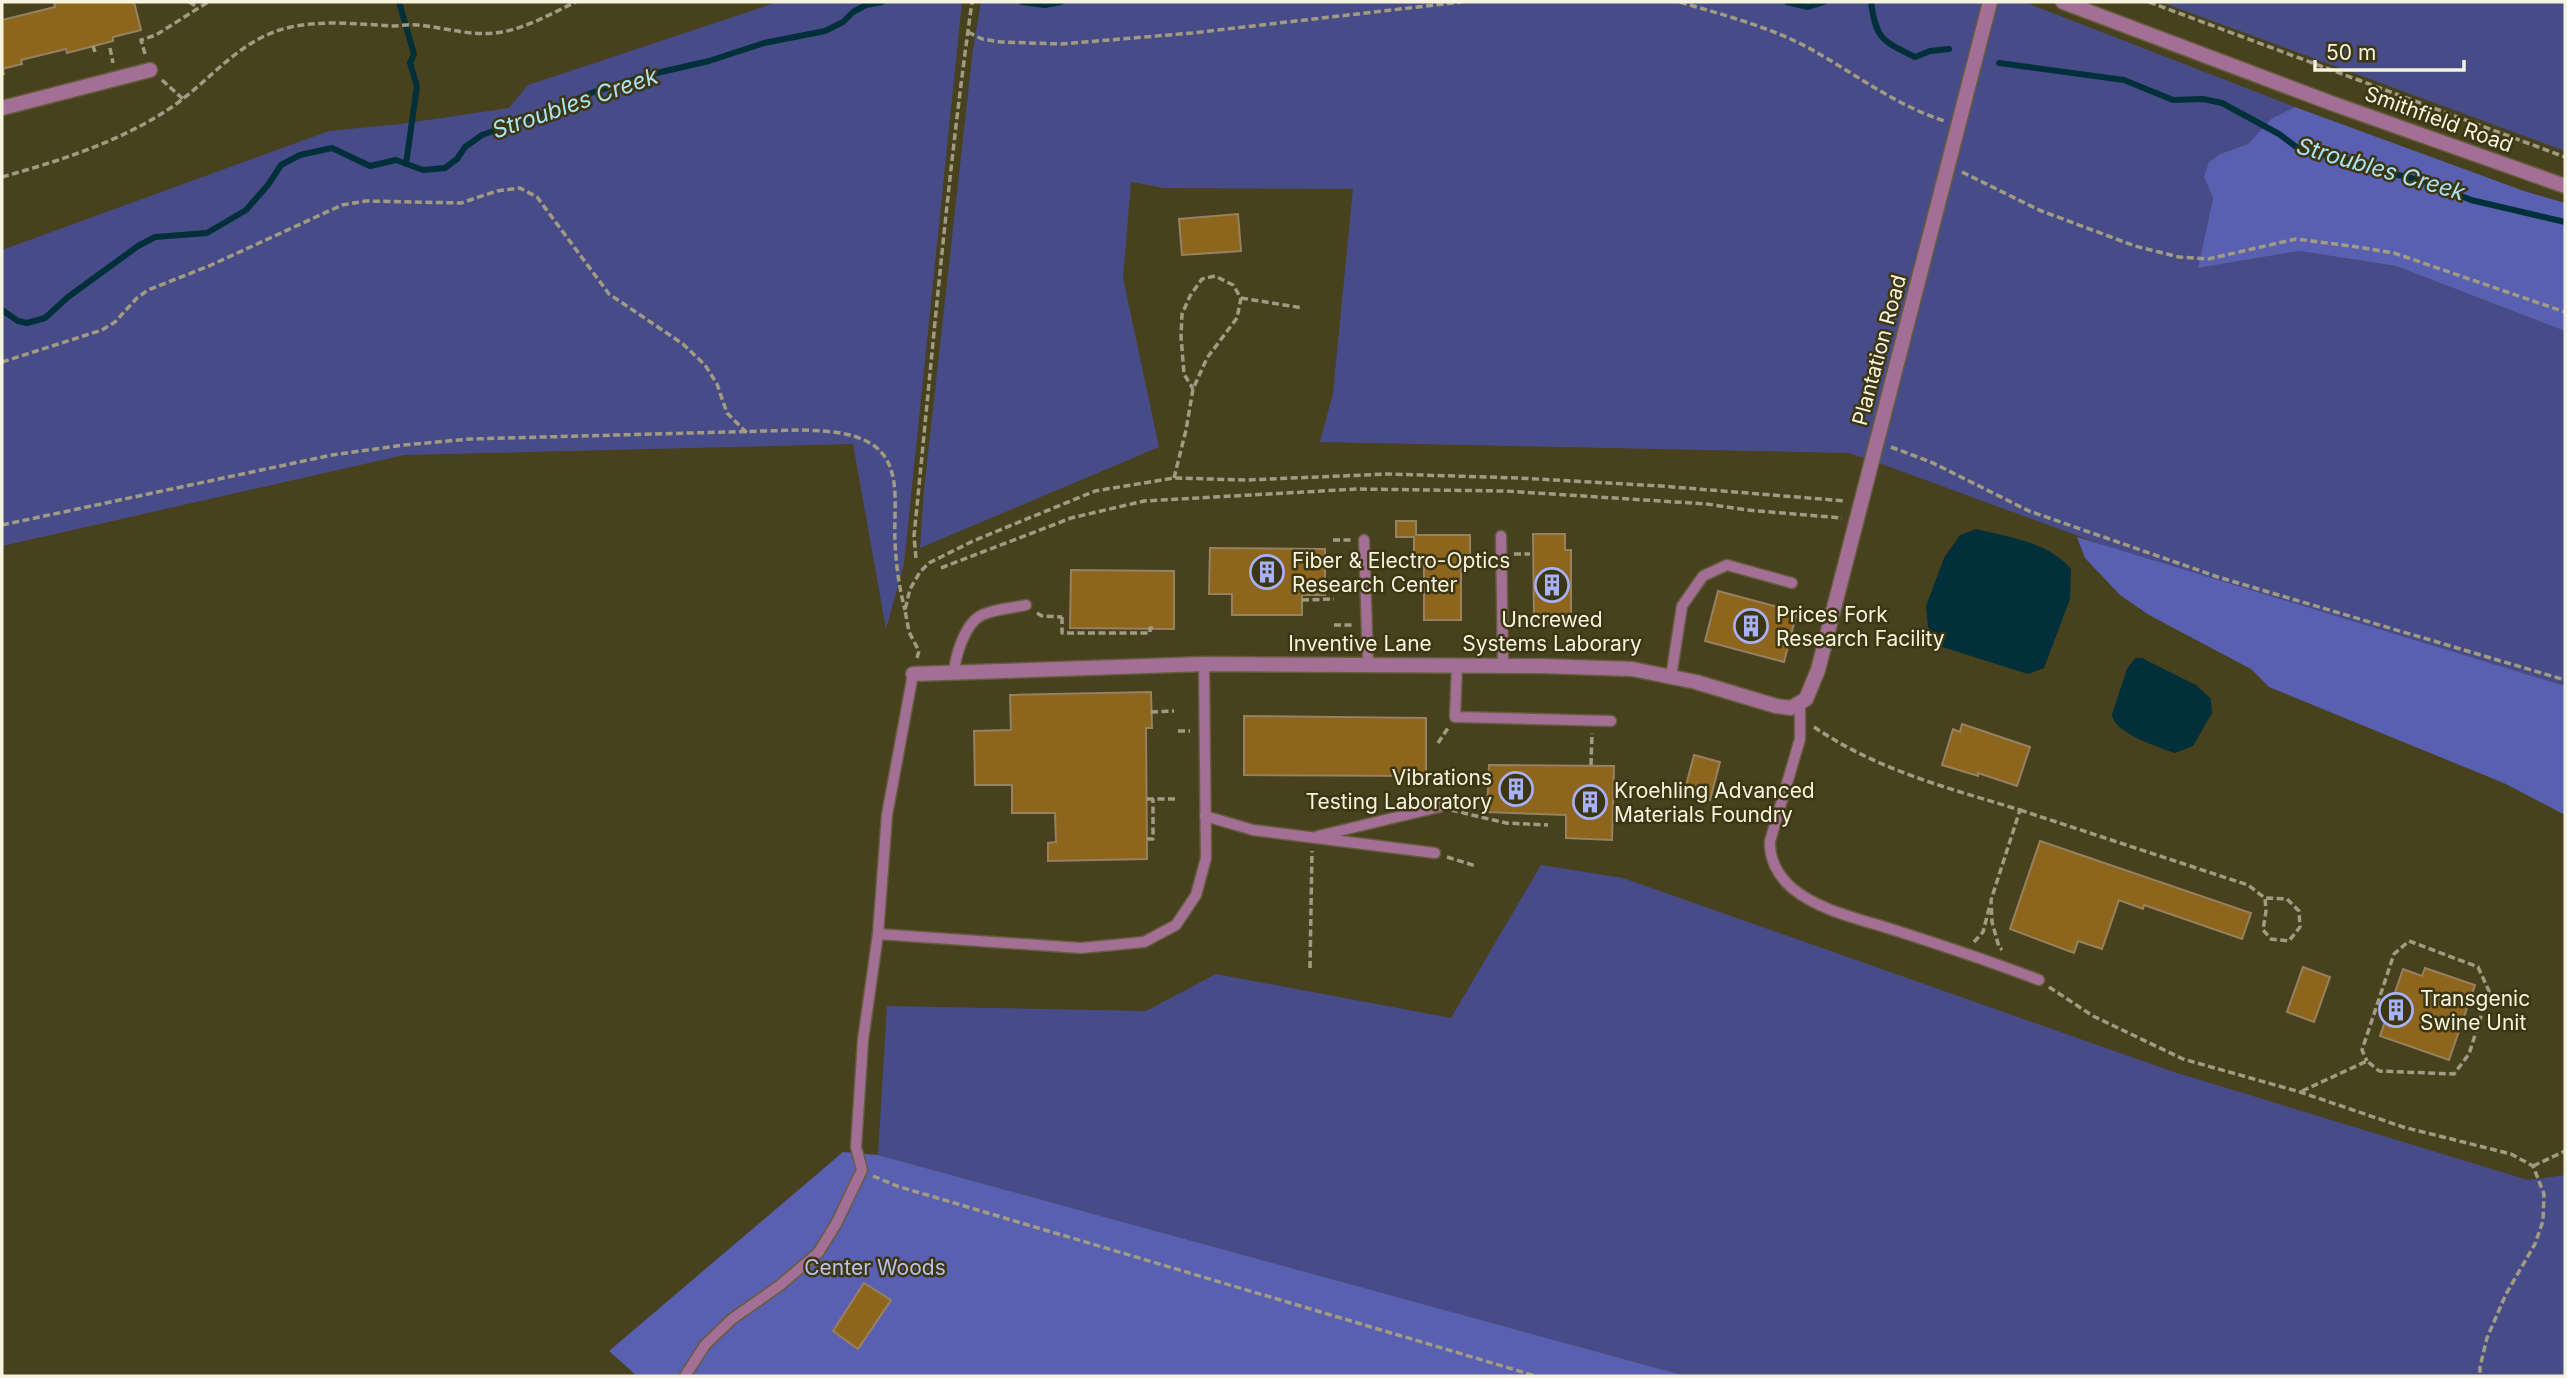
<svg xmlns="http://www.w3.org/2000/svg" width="2567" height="1378" font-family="Inter,sans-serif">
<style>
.green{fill:#474c89}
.forest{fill:#5a60b1}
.water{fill:#01303a}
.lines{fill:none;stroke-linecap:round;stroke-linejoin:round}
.stream{stroke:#01303a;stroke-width:6}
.building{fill:#8d651c;stroke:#968161;stroke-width:2}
.service-casing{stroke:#645d3d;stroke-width:13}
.minor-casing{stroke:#645d3d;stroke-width:17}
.path{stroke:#a19c81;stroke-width:3.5;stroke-dasharray:7 3.5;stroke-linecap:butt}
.service{stroke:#a36f94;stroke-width:10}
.minor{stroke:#a36f94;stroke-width:14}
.labels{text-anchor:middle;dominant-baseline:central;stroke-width:5;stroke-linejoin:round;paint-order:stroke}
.street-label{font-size:21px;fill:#f6f3df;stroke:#3d3613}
.poi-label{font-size:21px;fill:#f6f3df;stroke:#3d3613;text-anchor:start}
.park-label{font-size:21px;fill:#b9c0ec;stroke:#3d3613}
.water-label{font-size:23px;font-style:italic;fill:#aae3f4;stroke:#3d3613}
</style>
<rect width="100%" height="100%" fill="#48411e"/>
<g class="green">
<path d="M778,2H962L904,564L886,629L853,444L404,455L2,546V250L329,131L401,124L509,108L528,85Z"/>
<path d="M981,2H2024L2295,107L2271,119L2248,144L2220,154L2204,177L2213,198L2198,268L2299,251L2396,266L2565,331V686L2119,551L1890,467L1849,453L1320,442L1333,393L1353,189L1164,188L1131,182L1123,278L1159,447L920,548L924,490L973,49Z"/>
<path d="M2161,2H2565V151Z"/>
<path d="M1541,865L1623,878L2174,1072L2528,1180L2565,1175V1376H1686L878,1155L887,1006L1146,1011L1216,974L1451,1018Z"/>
</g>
<g class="forest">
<path d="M2295,107L2524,191L2565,203V331L2396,266L2299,251L2198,268L2213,198L2204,177L2209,162L2220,154L2248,144L2271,119Z"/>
<path d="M2077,537L2565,686V815L2506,784L2269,687L2251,669L2149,615L2120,595L2085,558Z"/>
<path d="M843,1152L878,1155L1686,1376H637L609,1351Z"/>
</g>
<g class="water">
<path d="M1976,529C2009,537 2048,542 2071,569L2070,599L2044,668L2028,674L1936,645L1928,627L1926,606L1944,558L1960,535Z"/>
<path d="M2135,658H2142L2196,685L2211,699L2212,713L2193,746L2175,753C2158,747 2113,733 2112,714L2127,669Z"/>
</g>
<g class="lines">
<g class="stream">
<path d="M399,2L414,54L410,63L417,86L406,164"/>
<path d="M1022,2L1045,5L1061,2"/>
<path d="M1787,2L1808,7L1824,2"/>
<path d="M1871,2C1876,39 1882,41 1915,57L1930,51L1949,49"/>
<path d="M1999,63L2124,80L2173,100L2203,99L2222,103L2279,134L2299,149L2357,162L2372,169L2424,181L2471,200L2565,222"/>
<path d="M2,310L18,321L27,323L45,318L68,297L138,246L155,237L207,233L246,210L268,185L281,165L300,155L332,148L370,166L396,160L423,170L445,168L457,159L465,147L482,135L550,111L591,93L648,75L709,61L764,43L825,31L843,22L853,12L866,5L882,2"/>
</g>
</g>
<g class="building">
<path d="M54,2H134L141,30L113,37V41L67,53L66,49L21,60L22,64L2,69V20L55,7Z"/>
<path d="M1238,214L1241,251L1182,255L1179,219Z"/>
<path d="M1396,521H1416V535H1470V554H1461V620H1424V565H1414V537H1396Z"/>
<path d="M1533,534H1565V550H1571V619L1534,620Z"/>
<path d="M1210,548L1325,549V595H1302V615H1232V594H1209Z"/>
<path d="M1071,570L1174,571V629L1070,628Z"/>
<path d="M1718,591L1797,612L1784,662L1705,641Z"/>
<path d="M1151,692L1152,728H1146L1147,859L1048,861V843L1056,842L1055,813H1012V785H975L974,731L1011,730L1010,695Z"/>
<path d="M1244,716L1426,718V776L1244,775Z"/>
<path d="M1962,724L2030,747L2017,786L1978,773V776L1942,765L1953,729L1960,732Z"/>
<path d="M1694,755L1720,762L1710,800L1684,793Z"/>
<path d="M1489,765L1614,766L1612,840L1566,838V815L1487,812Z"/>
<path d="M2040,841L2251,913L2242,939L2144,905L2143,909L2119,900L2102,949L2078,941L2074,953L2010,929Z"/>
<path d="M2303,967L2330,977L2314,1022L2287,1012Z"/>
<path d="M2425,968L2475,985L2449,1060L2380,1036L2403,969L2422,976Z"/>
<path d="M864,1283L891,1300L858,1349L833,1331Z"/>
</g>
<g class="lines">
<g class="service-casing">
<g id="service">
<path d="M1501,536L1503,665"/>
<path d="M1364,540L1368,664"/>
<path d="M1457,665L1455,717L1611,721"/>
<path d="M954,674C955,656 965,623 982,615C995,609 1013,608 1026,605"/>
<path d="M1671,677L1682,606L1703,576L1727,565L1792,583"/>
<path d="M1800,704V739L1770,841C1769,859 1778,876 1792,888C1818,910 1859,919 1891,929C1941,945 1990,961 2039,980"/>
<path d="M1205,816L1253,830L1435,853"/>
<path d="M1318,836L1439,807"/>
<path d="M878,934L1081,948L1144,942L1176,925L1196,895L1206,858L1204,664"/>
<path d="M685,1376L705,1345L732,1319L779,1286L818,1253L836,1224L862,1170L856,1147L863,1040L878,934L887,815L913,674"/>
</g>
</g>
<g class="minor-casing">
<g id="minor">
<path d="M2063,2L2331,103L2565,186"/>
<path d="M2,108L150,70"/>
<path d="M913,674L1204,664L1542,666L1632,669L1696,682L1776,706L1791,708L1806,699L1818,670L1990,2"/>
</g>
</g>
<g class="path">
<path d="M189,2L198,7"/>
<path d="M1680,2C1723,15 1767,26 1807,47C1853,72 1894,105 1945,121"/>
<path d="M2149,2L2565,157"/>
<path d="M968,32L982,39L1001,42L1061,44L1192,33L1461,2"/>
<path d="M93,46L95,52"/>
<path d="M110,48L113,63"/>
<path d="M145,54L141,40L156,35L208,2"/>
<path d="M2,69L3,75"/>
<path d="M162,80L183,99"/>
<path d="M1962,172L2039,210L2135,246L2179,257L2208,259L2296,239L2351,246L2394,253L2565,312"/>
<path d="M2,177C59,161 119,142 169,109C211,81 239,38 291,27C323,20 359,24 391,26C400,26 409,24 418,25C447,28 473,37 502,32C529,27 552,13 576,2"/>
<path d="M1241,298L1303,308"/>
<path d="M2,362L102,330L115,322L137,298L148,290L209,266L342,205L366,201L461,203L497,191L520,188L537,197L609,294L683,344L705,365L717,384L727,413L747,433"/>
<path d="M1891,447L1933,463L2029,511L2218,577L2565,680"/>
<path d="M1174,478L1186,430L1193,389L1207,358L1237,318L1241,298L1233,285L1215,276L1202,279L1190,296L1182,314L1181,336L1184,374L1193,389"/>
<path d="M2,525L332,455L404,445L470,439L801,430C822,431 844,431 864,440C905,458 893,506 895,541C896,565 899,587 905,610"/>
<path d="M1333,540H1352"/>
<path d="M1514,554H1530"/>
<path d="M916,558L914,536C932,358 947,179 972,2"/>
<path d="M1468,559H1487"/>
<path d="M941,568L1071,518L1144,501L1357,489L1505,491L1707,504L1747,510L1842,518"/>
<path d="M1302,600L1334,599"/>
<path d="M1037,613L1042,616L1062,617"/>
<path d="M1062,617V633H1150V628H1154"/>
<path d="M1516,623H1555V620"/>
<path d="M1334,625H1353"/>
<path d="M917,658L919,651L909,632L905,610L910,589L920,572L929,563L973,541L1095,491L1174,478L1246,480L1388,474L1519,478L1661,486L1846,501"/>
<path d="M1151,712L1174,711"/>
<path d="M1814,727C1877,770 1948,788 2020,810L1991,900L1992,922L1999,947L2002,950"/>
<path d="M1178,731H1190"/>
<path d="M1438,743L1448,728"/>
<path d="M1591,765L1592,733"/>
<path d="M1147,799H1175"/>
<path d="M1451,810L1506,823L1548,825"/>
<path d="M2020,810L2248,885L2265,898L2266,911L2263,930L2271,939L2289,941L2300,927L2299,911L2287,899L2265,898"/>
<path d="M1147,839H1153V799"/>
<path d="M1447,857L1476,866"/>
<path d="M1974,942L1983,932L1990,905"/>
<path d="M1310,968L1312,851"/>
<path d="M2049,987L2093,1016L2183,1059L2300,1092L2403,1127L2511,1154L2533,1166L2544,1194L2543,1221L2535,1244L2506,1294L2487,1338L2480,1367V1376"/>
<path d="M2302,1091L2367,1061L2379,1071L2454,1074L2469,1054L2489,991L2478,967L2409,941L2394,954L2362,1050L2367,1061"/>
<path d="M2533,1166L2565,1151"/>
<path d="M873,1176L897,1186L1536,1376"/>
</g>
<use href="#service" class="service"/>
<use href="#minor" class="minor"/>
</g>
<defs>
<g id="building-ring" transform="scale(1.75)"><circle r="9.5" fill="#3d3613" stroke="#a7b1fc" stroke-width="1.5"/><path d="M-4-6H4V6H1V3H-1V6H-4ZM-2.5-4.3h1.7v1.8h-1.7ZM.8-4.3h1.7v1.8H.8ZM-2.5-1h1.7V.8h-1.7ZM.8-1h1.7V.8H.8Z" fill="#a7b1fc"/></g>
</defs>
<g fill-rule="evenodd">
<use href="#building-ring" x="1267" y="572"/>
<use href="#building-ring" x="1552" y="585"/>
<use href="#building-ring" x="1751" y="626"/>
<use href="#building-ring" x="1516" y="789"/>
<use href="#building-ring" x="1590" y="802"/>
<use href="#building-ring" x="2396" y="1010"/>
</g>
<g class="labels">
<g class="street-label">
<text transform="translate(2439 119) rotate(20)">Smithfield Road</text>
<text transform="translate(1879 350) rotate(-75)">Plantation Road</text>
<text x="1360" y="643">Inventive Lane</text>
</g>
<g class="poi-label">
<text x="1292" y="560">Fiber &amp; Electro-Optics<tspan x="1292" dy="24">Research Center</tspan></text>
<text x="1776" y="614">Prices Fork<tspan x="1776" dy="24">Research Facility</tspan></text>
<text x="1552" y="619" text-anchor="middle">Uncrewed<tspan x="1552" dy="24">Systems Laborary</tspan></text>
<text x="1492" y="777" text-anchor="end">Vibrations<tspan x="1492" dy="24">Testing Laboratory</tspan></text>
<text x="1614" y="790">Kroehling Advanced<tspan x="1614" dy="24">Materials Foundry</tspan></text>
<text x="2420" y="998">Transgenic<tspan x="2420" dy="24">Swine Unit</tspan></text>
</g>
<g class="park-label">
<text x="875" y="1267">Center Woods</text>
</g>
<g class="water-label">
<text transform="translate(575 103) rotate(-19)">Stroubles Creek</text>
<text transform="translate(2381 169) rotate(16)">Stroubles Creek</text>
</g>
</g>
<rect width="2567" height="1378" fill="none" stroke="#f6f3df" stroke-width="7"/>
<path d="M2315 60v10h149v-10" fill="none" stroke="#f6f3df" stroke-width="3.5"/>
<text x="2326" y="60" font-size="21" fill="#f6f3df" stroke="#3d3613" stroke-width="5" paint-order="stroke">50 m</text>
</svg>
